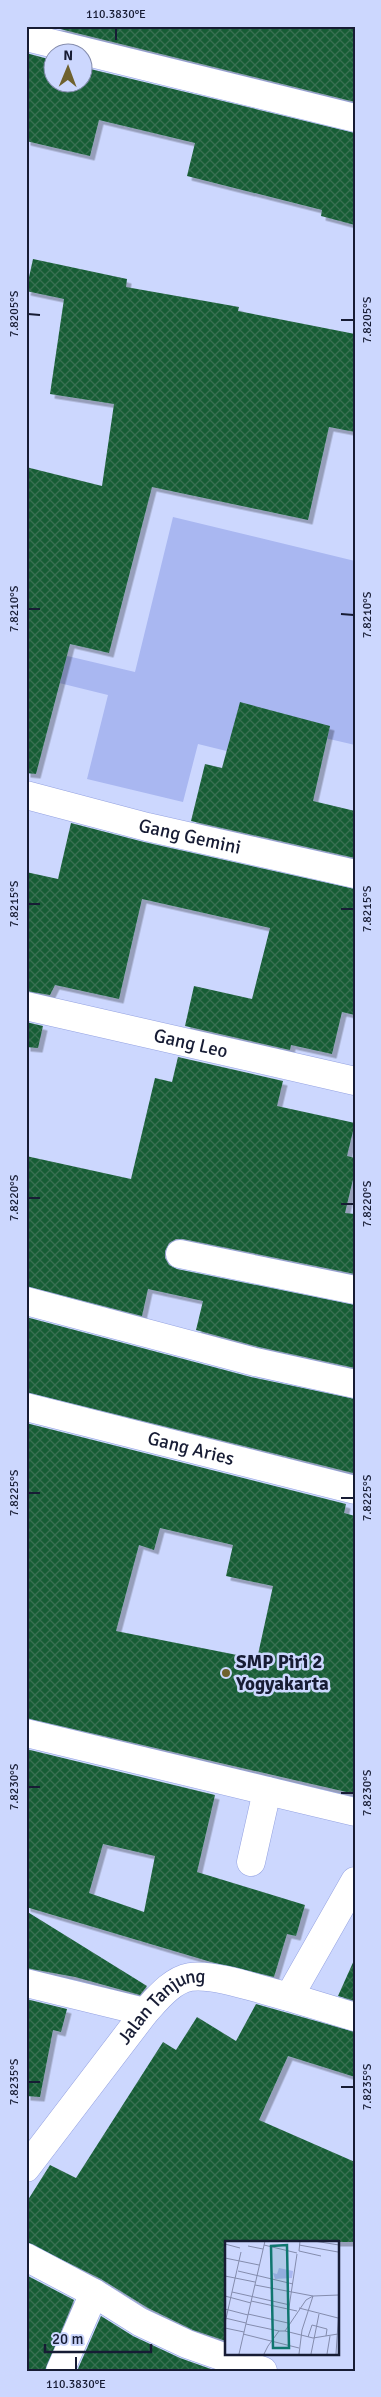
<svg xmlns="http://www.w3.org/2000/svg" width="381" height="2397" font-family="Signika,sans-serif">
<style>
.pitch{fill:#a9b7f1}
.building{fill:url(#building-cross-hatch);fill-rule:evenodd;filter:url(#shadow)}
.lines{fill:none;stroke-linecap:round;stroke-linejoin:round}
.street-casing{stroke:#94a2e1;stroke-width:29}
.street{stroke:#fff;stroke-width:28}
.ticks{fill:none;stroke:#171c34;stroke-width:2}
.poi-dot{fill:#6f612e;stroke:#ccd7fe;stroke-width:2}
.labels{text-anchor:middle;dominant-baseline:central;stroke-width:5;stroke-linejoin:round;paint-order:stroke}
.street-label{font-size:19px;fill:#171c34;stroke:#ccd7fe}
.poi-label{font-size:19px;font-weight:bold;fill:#171c34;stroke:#ccd7fe;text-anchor:start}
.inset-road{fill:none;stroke:#848cad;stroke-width:1}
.view{fill:#0f766e;fill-opacity:0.15;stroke:#0f766e;stroke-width:2.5}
.inset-edge{fill:none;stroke:#171c34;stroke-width:2.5}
.neatline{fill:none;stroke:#171c34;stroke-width:2}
.ticks-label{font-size:12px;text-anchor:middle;fill:#171c34}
</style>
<defs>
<pattern id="building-cross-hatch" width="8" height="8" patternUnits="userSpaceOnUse" patternTransform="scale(1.25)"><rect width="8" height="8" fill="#195d36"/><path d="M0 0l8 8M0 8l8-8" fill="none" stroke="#397052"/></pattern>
<filter id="shadow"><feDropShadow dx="4.5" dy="4.5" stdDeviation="0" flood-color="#0004"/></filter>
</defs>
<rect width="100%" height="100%" fill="#ccd7fe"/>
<path class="pitch" d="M173,517L355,561V745L312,735L303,770L198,744L183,802L87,779L108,695L35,677L42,650L135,672Z"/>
<g class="building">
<path d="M48,26H355V102Z"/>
<path d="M26,53L52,60V82H82V67L355,133V225L321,216L322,210L187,176L195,143L99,120L90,156L26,141Z"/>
<path d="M33,259L127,279L126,287L239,307L238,311L355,334V432L329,427L308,520L152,487L109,653L70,644L36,774L26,773V467L102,486L114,404L50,394L64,299L26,291Z"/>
<path d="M240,702L330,726L313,801L355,811V858L191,821L205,764L222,768Z"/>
<path d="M71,823L144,842L355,889V1015L342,1012L332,1054L291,1045L290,1050L185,1026L194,986L252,999L270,928L142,899L119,999L55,985L50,995L26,991V872L58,879Z"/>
<path d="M26,1022L43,1026L38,1048L26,1047Z"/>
<path d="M178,1057L283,1081L277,1106L355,1123L347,1156L355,1158V1171L345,1213L355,1214V1274L183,1239H176L169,1243L165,1251V1258L169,1265L177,1269L355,1305V1368L259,1347L196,1330L203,1301L148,1289L142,1316L26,1286V1156L131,1179L155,1078L172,1082Z"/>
<path d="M26,1317L251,1377L355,1399L353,1473L26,1392Z"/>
<path d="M26,1423L346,1504L344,1513L355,1516V1794L26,1718ZM160,1528L233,1545L226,1576L273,1586L257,1659L116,1631L139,1545L154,1550Z"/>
<path d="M26,1749L215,1795L197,1872L305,1905L296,1936L287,1934L274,1977L211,1962L26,1907ZM103,1844L155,1856L144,1912L89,1893Z"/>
<path d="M26,1911L147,1986L140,1995L75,1977L26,1968Z"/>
<path d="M355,1958V2001L338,1996Z"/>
<path d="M26,1999L67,2009L61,2032L53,2030L40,2097L26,2096Z"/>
<path d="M256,2004L355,2032V2077L288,2056L259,2120L355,2162V2242H226V2341L193,2330L148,2308L101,2279L26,2242V2203L50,2165L76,2178L163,2042L176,2050L197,2017L236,2041Z"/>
<path d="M26,2275L74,2300L45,2371H26Z"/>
<path d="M101,2316L133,2336L180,2358L211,2369L210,2371H77Z"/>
</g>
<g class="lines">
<g class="street-casing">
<g id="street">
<path d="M26,37L355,118"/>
<path id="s1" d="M26,795L147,827L355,874"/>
<path id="s2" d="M26,1006L355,1081"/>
<path d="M180,1254L355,1290"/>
<path d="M26,1301L255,1362L355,1384"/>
<path id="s3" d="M26,1407L355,1490"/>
<path d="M26,1733L355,1812"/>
<path d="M251,1862L267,1791"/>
<path d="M26,1983L145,2012"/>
<path d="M289,1997L355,2017"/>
<path id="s4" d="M26,2168L145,2012C157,1999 172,1980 190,1977C215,1973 264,1991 289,1997L355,1881"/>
<path d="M26,2257L94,2293L140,2322L187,2344L263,2371"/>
<path d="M60,2371L94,2293"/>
</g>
</g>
<use href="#street" class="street"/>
</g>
<path class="ticks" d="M116,40V28M28,314L40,315M341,320H354M28,609H40M341,614L354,615M28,904H40M341,909H354M28,1198H40M341,1204H354M28,1493H40M341,1498H354M28,1787H40M341,1793H354M28,2082H40M341,2087H354M76,2370V2357"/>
<circle class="poi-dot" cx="226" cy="1673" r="5"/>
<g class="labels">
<g class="street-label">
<text stroke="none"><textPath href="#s1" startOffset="169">Gang Gemini</textPath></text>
<text stroke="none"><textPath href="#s2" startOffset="169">Gang Leo</textPath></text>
<text stroke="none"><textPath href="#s3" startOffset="170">Gang Aries</textPath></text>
<text stroke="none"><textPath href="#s4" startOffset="214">Jalan Tanjung</textPath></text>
</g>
<g class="poi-label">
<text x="236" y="1662">SMP Piri 2<tspan x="236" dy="22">Yogyakarta</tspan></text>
</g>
</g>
<g transform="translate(225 2241)">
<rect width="114" height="114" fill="#ccd7fe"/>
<path d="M54,27L68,30L67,37L50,38L48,32L52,33Z" fill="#a9b7f1"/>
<path class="inset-road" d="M75,0L74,10L96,15M89,0L114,4M0,3L15,7M39,4L72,12M74,4L113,11M23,5L38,8M0,17L34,24M13,30L68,43M0,35L30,41M30,44L88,55L77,89L74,113M7,51L65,64M0,55L26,62M26,60L72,70M74,67L113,77M0,68L23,74M23,73L63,82M63,73L72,13M0,77L21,82M0,82L16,11M21,83L54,90M0,87L19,91M60,90L88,97L113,93M18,93L74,107M83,96L87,84L102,88L101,95M14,113L40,0M39,113L43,105L54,90H60L81,59L88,55L114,54M86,113L94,73M102,113L105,95M111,113L114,67"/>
<path class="view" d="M62,4L64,107H48L46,5Z"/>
<rect width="114" height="114" class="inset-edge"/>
</g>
<rect width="381" height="2397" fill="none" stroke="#ccd7fe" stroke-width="55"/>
<g transform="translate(68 68) rotate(1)"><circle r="24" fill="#ccd7fe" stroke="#848cad"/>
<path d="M0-4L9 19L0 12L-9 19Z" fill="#6f612e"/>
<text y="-8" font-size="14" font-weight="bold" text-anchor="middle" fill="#171c34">N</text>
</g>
<path d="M45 2344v8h106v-8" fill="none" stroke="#171c34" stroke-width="2.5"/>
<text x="52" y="2344" font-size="15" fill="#171c34" stroke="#ccd7fe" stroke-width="4" paint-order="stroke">20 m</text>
<rect x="28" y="28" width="326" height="2342" class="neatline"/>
<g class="ticks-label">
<text x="116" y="18">110.3830°E</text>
<text transform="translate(14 314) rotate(-90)" y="4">7.8205°S</text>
<text transform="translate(367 320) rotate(-90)" y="4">7.8205°S</text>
<text transform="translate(14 609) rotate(-90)" y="4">7.8210°S</text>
<text transform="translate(367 615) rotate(-90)" y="4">7.8210°S</text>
<text transform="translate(14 904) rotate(-90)" y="4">7.8215°S</text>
<text transform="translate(367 909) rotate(-90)" y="4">7.8215°S</text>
<text transform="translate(14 1198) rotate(-90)" y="4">7.8220°S</text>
<text transform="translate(367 1204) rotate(-90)" y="4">7.8220°S</text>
<text transform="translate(14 1493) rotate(-90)" y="4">7.8225°S</text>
<text transform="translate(367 1498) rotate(-90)" y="4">7.8225°S</text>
<text transform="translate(14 1787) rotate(-90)" y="4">7.8230°S</text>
<text transform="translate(367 1793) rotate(-90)" y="4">7.8230°S</text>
<text transform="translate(14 2082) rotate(-90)" y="4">7.8235°S</text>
<text transform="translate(367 2087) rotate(-90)" y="4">7.8235°S</text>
<text x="76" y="2388">110.3830°E</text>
</g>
</svg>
